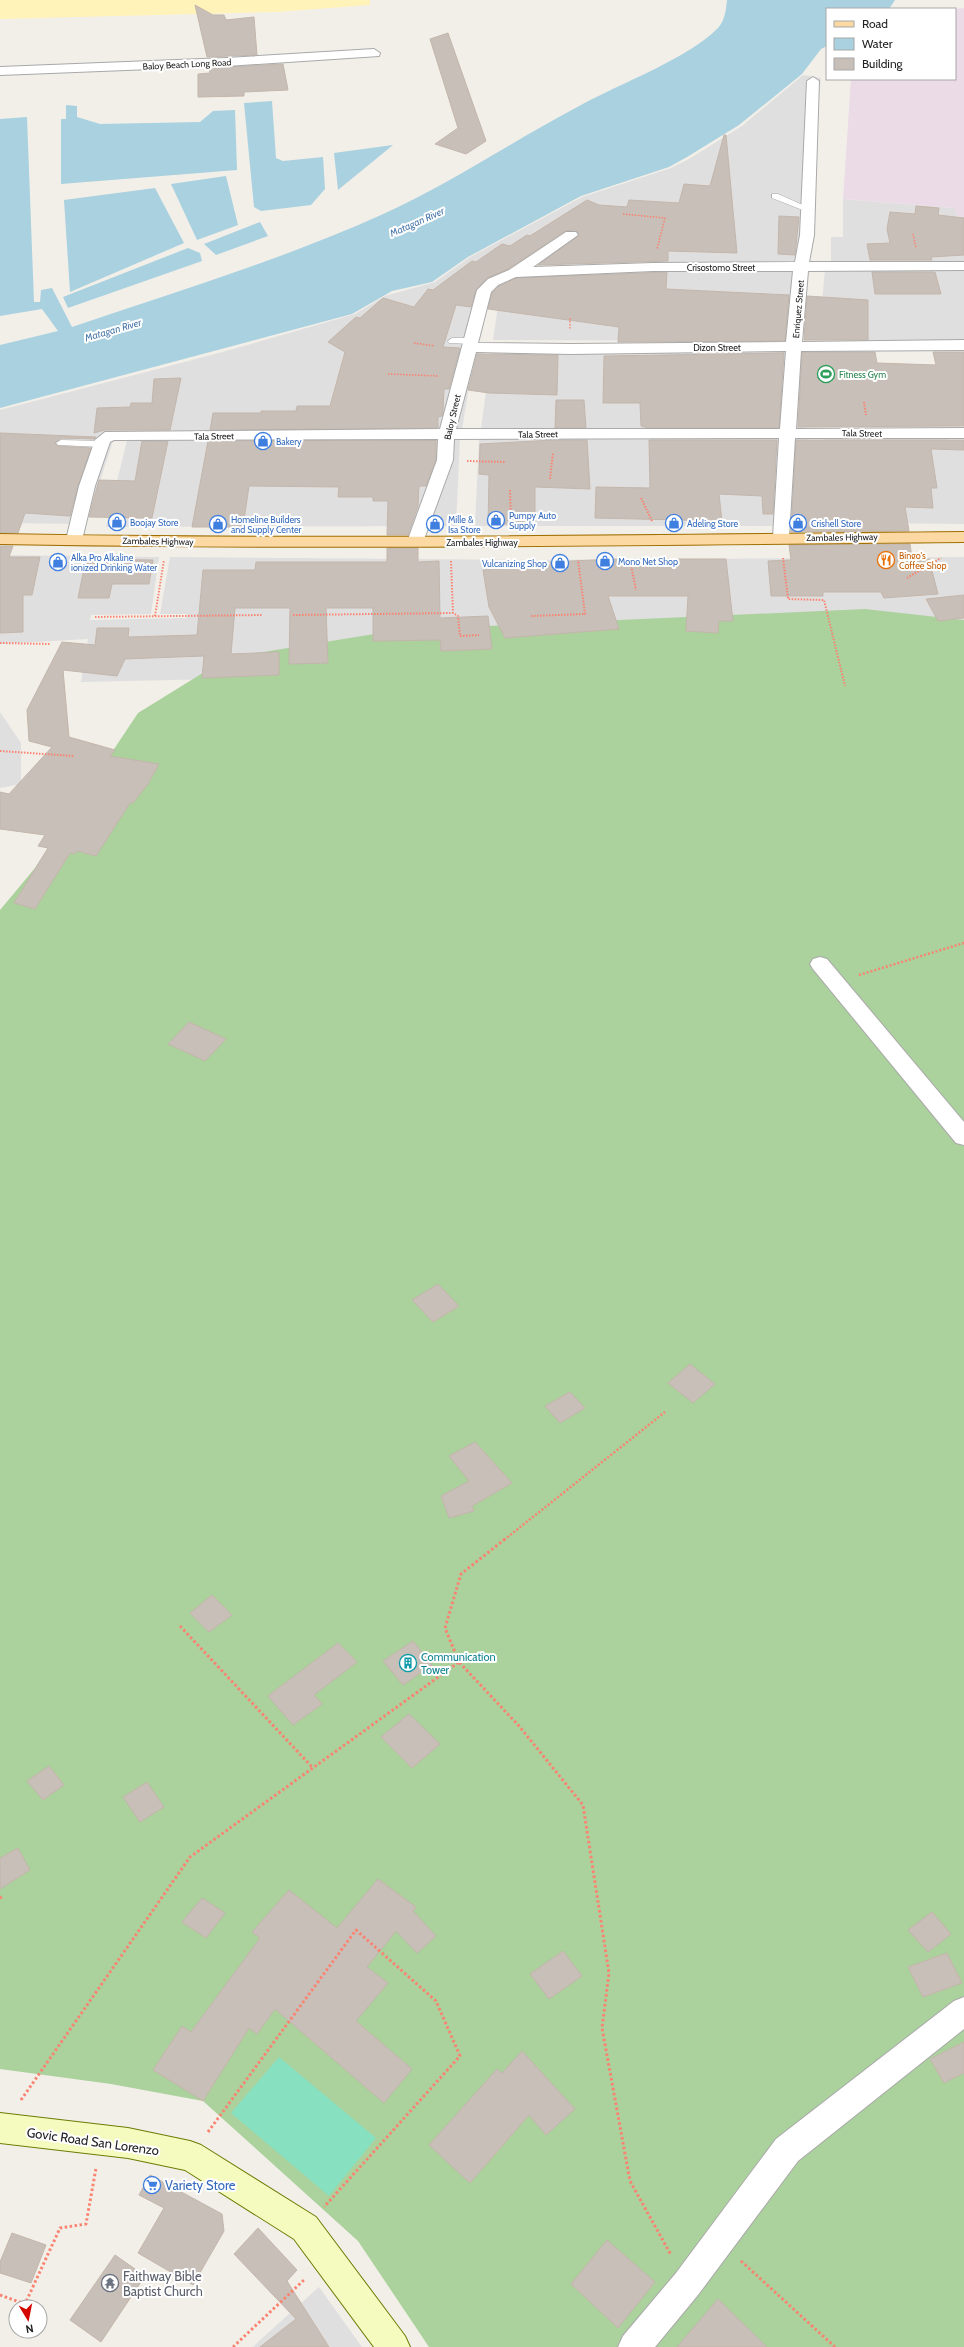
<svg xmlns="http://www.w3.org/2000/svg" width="964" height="2347" font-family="Cabin,sans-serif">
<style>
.residential{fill:#e0dfdf}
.industrial{fill:#ebdbe7}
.forest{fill:#abd19d}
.sand{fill:#fff3b9}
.pitch{fill:#87e0c0}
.water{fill:#a9d1df}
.building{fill:#c7bfb8;stroke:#c4b6ab}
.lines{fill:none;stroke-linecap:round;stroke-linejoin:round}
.service-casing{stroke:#a9a9a9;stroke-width:1}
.minor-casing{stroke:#a9a9a9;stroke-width:2}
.secondary-casing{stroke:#6c7d05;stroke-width:2}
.primary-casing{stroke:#9f6f00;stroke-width:2}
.path-far3{stroke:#fa8371;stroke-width:1.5;stroke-dasharray:1.5 1.5;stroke-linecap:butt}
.path-far2{stroke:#fa8371;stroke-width:2;stroke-dasharray:1.5 1.5;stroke-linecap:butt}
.path-far1{stroke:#fa8371;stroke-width:2.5;stroke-dasharray:2 2;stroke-linecap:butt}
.path{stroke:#fa8371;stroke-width:3;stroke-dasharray:2.5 2.5;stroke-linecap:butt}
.service{fill:#fff;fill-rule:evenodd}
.minor{fill:#fff;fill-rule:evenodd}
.secondary{fill:#f5fabe;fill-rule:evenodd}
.primary{fill:#fcd8a3;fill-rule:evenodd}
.labels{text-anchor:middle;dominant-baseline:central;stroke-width:4;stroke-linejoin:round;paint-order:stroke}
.far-street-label{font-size:9px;fill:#222;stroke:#fff}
.far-leisure-label{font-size:9px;fill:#27864d;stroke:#fff;text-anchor:start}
.far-shop-label{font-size:9px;fill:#366cbe;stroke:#fff;text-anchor:start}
.far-food-label{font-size:9px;fill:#c56008;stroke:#fff;text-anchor:start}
.far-water-label{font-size:10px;font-style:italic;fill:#4978ab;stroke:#fff}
.culture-label{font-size:11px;fill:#0d838f;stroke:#fff;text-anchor:start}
.near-street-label{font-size:13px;fill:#222;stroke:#fff}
.near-shop-label{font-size:13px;fill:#366cbe;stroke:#fff;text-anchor:start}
.near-worship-label{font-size:13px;fill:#5b616d;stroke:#fff;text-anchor:start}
</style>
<rect width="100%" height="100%" fill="#f2efe9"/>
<g class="residential">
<path d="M803,75L821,78L806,196L808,261L535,263L578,233L573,231L490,290L476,344L462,430L124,431L115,435L86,524L0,523V410L219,353L355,314L385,296L435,282L470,257L582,197L671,168L689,159L742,126Z"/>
<path d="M843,199L955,208L957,216L964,217V261H831V237H843Z"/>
<path d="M825,268H964V340H819Z"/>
<path d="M804,269L800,341L493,340L500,292L525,271Z"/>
<path d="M492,347L797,349L805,429H481Z"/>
<path d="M133,438H460L456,526L106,527L127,440Z"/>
<path d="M479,438L807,439L818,526H475Z"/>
<path d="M947,438L949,449L964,450V524L870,523L833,499L824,439Z"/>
<path d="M0,555L159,557L151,614L91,615L90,620L187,618V614H160L170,557L533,560L964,557V626L492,673L81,682L88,639L0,644Z"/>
<path d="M0,712L21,743V784L0,788Z"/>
<path d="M319,2287L362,2347H253L259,2341Z"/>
</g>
<path class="industrial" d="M964,8V217L957,216L954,208L843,199L851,79H955V9Z"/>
<path class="forest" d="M865,609L964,620V2347H429L358,2241L203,2101L111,2084L0,2069V910L35,868L138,713L227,658L399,630Z"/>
<path class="sand" d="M0,0H370V5L276,12L0,19Z"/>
<path class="pitch" d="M279,2057L376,2138L329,2196L231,2113Z"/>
<g class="water">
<path d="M727,0H895L889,9H827V46L821,49L802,74L739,125L687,157L669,167L581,196L468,257L432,282L392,291L352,314L0,408V345L58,331L42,309L0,316V119L27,117L34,302H40L41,290L52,288L72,327C176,292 281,260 381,215C451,184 514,140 581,105C619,84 689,58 718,28C725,20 726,10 727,0Z"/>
<path d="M272,101L276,158L283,161L323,157L325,189L311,205L261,211L254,207L244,103Z"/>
<path d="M66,105L77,106V117L100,124L200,122L213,111L235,110L237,170L61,184V119H66Z"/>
<path d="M393,145L338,190L334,153Z"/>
<path d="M226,176L238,225L197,240L171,184Z"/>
<path d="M155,188L184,243L70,292L64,200Z"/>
<path d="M260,222L268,236L216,255L204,244Z"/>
<path d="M188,248L200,253L202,261L68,308L63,297Z"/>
</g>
<g class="building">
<path d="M195,5L213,15H224L226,20L254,17L257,55L207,57Z"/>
<path d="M448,33L486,141L466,154L435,144L458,128L430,39Z"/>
<path d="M283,64L288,90L244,92V96L198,97V74L210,73L209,68Z"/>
<path d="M724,135H726L737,253L668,251V261L538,265L579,235L576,230L565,231L508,269L487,278L476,290L471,307L456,305L443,347L460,348L449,389H444L443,412L442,416L438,417V428L210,430L213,413H261V411H296L297,406H330L345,352L328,342L356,317L360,318L383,298L414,307L428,289L433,290L472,261L476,262L502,244L510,246L527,235L530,236L587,200L599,205L627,207L629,200L679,203L684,184L710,186Z"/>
<path d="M916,206L939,208L938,215L964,218V255L931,257L932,260H870L867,244L890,243L887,229L890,212L915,214Z"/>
<path d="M779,216L799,217L795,255L778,254Z"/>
<path d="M667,272L666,289L789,295L785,341L618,342L619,327L488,309L492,293L499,286L516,278Z"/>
<path d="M872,272H935L941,294H875Z"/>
<path d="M807,296L868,300V340H804Z"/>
<path d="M802,352H875L877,363L936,365L933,352H964V426L798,427Z"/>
<path d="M784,353L779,428H648L641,426L640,403H603L604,356Z"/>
<path d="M477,354L558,355L557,395L489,393L468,390Z"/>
<path d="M181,378L170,430H105L94,433L97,408L130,407L131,403H152L154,379Z"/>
<path d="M556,400H584L586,428H555Z"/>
<path d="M0,433L96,437L94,439L61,438L55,443L58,446L91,448L78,486L70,516L25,513L18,533H0Z"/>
<path d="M436,440V460L426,486H419L418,506L408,535H387L388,501H373V497H338L339,487L249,486L243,527H192L208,441Z"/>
<path d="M554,440H587L590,489L535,487V524H488L489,475L479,474L480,444Z"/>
<path d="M649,440H777L773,514H763L762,496L719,494L722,521L595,518L596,487L650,488Z"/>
<path d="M796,440H964V450L931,449L937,488H931L933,508L905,507L909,531L791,532Z"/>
<path d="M142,441H168L152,518L89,517L99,480L135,481Z"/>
<path d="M910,544L912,559H929L938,594L884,598L881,592H823V596H771L768,561L791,560L789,545Z"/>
<path d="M0,546H13L9,557H40L32,595H23V632L0,633Z"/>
<path d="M387,548H418V562L439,561L440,618L488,616L492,649L441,651L440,640L373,641V608H326L328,663L289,664L290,608H235L231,654L279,652V675L202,678L204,656L125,659L117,676L63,670L69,737L115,750L110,756L159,764L148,784L133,803H130L96,856L77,851L75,854L70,853L35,909L14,903L48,848L38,846L45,835L0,829V792L9,794L52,747L29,741L27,710L62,642L95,645L97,628H129L128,637L197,635L203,570H255L256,562H387Z"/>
<path d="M86,559L153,560L149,584H112L109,598H78Z"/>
<path d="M615,559H726L733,621H719L718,633L686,631L688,596H608L619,629L505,638L489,607L483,570L551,565L550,562Z"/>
<path d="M964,595V618L938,621L926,599Z"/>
<path d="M189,1022L226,1039L205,1061L168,1044Z"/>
<path d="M438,1284L459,1306L433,1322L412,1300Z"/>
<path d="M690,1364L715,1384L693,1403L668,1383Z"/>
<path d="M570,1392L585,1408L560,1423L545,1406Z"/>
<path d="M475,1442L512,1483L472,1506L474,1511L449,1518L441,1496L469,1481L449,1456Z"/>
<path d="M212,1595L232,1615L209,1632L190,1613Z"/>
<path d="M413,1641L432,1665L403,1685L383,1661Z"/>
<path d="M338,1643L357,1662L314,1695L322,1704L293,1725L268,1696Z"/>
<path d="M409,1714L440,1744L412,1768L381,1737Z"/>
<path d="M49,1766L64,1785L43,1800L27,1781Z"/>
<path d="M147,1782L164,1807L140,1822L123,1797Z"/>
<path d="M18,1848L30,1870L0,1889V1858Z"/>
<path d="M378,1879L416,1907L413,1911L436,1936L417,1953L396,1931L367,1967L388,1983L356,2021L412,2069L384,2103L275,2009L257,2034L249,2028L203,2101L153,2070L182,2026L191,2032L260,1938L252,1932L289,1890L337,1928Z"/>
<path d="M202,1898L225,1913L206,1938L182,1922Z"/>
<path d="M932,1912L951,1934L928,1952L908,1930Z"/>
<path d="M563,1951L582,1976L549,1999L530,1974Z"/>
<path d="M947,1953L962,1983L923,1997L908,1967Z"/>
<path d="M964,2042V2073L944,2083L930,2059Z"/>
<path d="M522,2051L575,2109L546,2135L529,2115L470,2183L429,2145L497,2069L502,2073Z"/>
<path d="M150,2175L222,2214L224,2231L193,2285L138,2253L164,2208L139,2195Z"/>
<path d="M258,2228L297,2270L287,2281L329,2347H260L296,2319L234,2254Z"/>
<path d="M12,2233L46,2245L31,2283L0,2273V2262Z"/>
<path d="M607,2240L655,2282L618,2328L571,2284Z"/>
<path d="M115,2255L145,2276L101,2342L70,2320Z"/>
<path d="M718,2299L767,2347H677Z"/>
</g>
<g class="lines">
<g class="service-casing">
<g id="service">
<path d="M772,194H778L812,209L805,211L772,198Z"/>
<path d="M452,338H472L476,341L472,344L449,343L448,341Z"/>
<path d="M61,440L102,441L107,444L102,447L58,445L56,443Z"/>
</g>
</g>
<g class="minor-casing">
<g id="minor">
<path d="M374,49L380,53L379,56L227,66L0,75V67L227,58Z"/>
<path d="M813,77L819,81L814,235L809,262H964V270L808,271L802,342L964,340V350L801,351L796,429L964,428V438H795L789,537L787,541H775L773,537L779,438L454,439L453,460L423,542L421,546H409L407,542L437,460L438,439L114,440L110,442L95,486L82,540L80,544H68L66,540L79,486L95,440L105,432L440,429L477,290L488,279L509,270L566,232H576L578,235L533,267L653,263L795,262L800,235L807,81ZM653,271H793L786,342L571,344L478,343L491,292L498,285L516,277ZM786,351L780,429H456L476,352L571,354Z"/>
<path d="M820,957L827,959L964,1122V1145L956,1143L813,969L810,964L813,959Z"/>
<path d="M964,1997V2029L798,2161L698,2295L655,2347H618L623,2336L676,2273L776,2139L954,2001Z"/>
</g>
</g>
<g class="secondary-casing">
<path id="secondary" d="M0,2113L128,2128L190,2141L201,2145L316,2217L405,2336L410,2347H374L294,2239L185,2170L128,2158L0,2143Z"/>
</g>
<g class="primary-casing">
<path id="primary" d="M964,532V542C643,545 321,550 0,544V534C321,540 643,535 964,532Z"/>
</g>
<g class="path-far3">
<path d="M623,214L665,218L657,249"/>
<path d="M913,234L916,248"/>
<path d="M570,318V330"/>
<path d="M414,343L435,346"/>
<path d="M388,374L439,376"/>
</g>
<g class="path-far2">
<path d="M864,402L866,415"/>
<path d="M467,461L506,462"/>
<path d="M550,479L553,453"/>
<path d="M510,490L511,522"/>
<path d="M641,498L652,521"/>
<path d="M783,558L788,599L824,600L845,686"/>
<path d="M630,560L636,590"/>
<path d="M451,561L453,613L458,616L460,636L479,635"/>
<path d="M907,578L941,558"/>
<path d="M293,615L453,613"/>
<path d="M155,616L164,560"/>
<path d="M531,616L585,614L578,560"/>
<path d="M95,617L262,615"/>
<path d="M0,643L50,644"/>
<path d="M0,751L74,756"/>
</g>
<g class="path-far1">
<path d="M859,975L964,943"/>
<path d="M504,1540L665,1412"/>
</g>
<g class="path">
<path d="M505,1539L461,1574L445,1628L459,1662L519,1726L583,1805L609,1973L602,2028L630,2181L671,2255"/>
<path d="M180,1626L313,1768"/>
<path d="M0,1898L2,1897"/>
<path d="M21,2100L190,1857L459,1662"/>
<path d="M208,2132L356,1930L436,2001L460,2056L324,2207"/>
<path d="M741,2261L835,2347"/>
<path d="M0,2295L25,2304L60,2228L86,2224L96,2168"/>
<path d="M233,2347L305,2279"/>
</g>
<use href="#service" class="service"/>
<use href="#minor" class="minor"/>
<use href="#secondary" class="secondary"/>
<use href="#primary" class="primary"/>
</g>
<defs>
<g id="stadium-ring" transform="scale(0.9)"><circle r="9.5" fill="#fff" stroke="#2e9e5b" stroke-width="1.5"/><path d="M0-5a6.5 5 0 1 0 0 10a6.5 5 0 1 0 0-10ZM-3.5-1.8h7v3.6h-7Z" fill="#2e9e5b"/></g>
<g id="shop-ring" transform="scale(0.9)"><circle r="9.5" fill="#fff" stroke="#3f7fe0" stroke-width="1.5"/><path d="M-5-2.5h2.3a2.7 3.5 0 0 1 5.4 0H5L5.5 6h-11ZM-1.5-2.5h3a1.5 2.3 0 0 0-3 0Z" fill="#3f7fe0"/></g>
<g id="restaurant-ring" transform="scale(0.9)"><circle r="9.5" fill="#fff" stroke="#e8710a" stroke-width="1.5"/><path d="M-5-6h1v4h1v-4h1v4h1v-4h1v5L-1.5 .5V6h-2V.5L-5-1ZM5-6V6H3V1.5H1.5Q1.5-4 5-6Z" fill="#e8710a"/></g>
<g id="building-ring" transform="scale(0.9)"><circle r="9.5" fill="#fff" stroke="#0f9aa8" stroke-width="1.5"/><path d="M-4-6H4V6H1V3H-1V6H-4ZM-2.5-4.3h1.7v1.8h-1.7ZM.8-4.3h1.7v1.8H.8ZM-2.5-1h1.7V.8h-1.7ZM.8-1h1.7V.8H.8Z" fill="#0f9aa8"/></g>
<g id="supermarket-ring" transform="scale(0.9)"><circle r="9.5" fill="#fff" stroke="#3f7fe0" stroke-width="1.5"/><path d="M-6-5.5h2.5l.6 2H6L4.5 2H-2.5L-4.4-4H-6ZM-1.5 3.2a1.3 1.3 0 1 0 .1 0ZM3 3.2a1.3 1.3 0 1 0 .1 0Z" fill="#3f7fe0"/></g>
<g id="temple-ring" transform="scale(0.9)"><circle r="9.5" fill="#fff" stroke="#6b7280" stroke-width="1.5"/><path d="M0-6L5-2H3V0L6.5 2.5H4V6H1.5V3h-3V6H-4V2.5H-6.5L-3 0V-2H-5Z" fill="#6b7280"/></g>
</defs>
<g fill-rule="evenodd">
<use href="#stadium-ring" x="826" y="374"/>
<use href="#shop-ring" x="263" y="441"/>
<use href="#shop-ring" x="496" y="520"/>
<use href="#shop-ring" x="117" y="522"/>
<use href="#shop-ring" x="674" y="523"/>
<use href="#shop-ring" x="798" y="523"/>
<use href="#shop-ring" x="218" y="524"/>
<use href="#shop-ring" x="435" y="524"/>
<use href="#restaurant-ring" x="886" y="560"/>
<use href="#shop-ring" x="605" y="561"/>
<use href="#shop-ring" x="58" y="562"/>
<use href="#shop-ring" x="560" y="563"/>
<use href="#building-ring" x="408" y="1663"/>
<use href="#supermarket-ring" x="152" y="2185"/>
<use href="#temple-ring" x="110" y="2283"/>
</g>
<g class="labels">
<g class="far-street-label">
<text transform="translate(187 64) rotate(-3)">Baloy Beach Long Road</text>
<text x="721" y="267">Crisostomo Street</text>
<text transform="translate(798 309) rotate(-85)">Enriquez Street</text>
<text x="717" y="347">Dizon Street</text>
<text transform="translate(452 417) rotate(-77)">Baloy Street</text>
<text transform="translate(862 433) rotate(1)">Tala Street</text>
<text transform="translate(538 434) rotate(-1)">Tala Street</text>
<text transform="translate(214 436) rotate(-1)">Tala Street</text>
<text transform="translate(842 537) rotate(-1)">Zambales Highway</text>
<text transform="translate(158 541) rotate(1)">Zambales Highway</text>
<text x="482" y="542">Zambales Highway</text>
</g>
<g class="far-leisure-label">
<text x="839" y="374">Fitness Gym</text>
</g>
<g class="far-shop-label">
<text x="276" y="441">Bakery</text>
<text x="509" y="515">Pumpy Auto<tspan x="509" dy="10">Supply</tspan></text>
<text x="231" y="519">Homeline Builders<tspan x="231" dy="10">and Supply Center</tspan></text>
<text x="448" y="519">Mille &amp;<tspan x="448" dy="10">Isa Store</tspan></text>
<text x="130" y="522">Boojay Store</text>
<text x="687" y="523">Adeling Store</text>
<text x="811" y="523">Crishell Store</text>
<text x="71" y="557">Alka Pro Alkaline<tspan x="71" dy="10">ionized Drinking Water</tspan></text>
<text x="618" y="561">Mono Net Shop</text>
<text x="547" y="563" text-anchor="end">Vulcanizing Shop</text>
</g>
<g class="far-food-label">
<text x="899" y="555">Bingo's<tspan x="899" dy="10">Coffee Shop</tspan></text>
</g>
<g class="far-water-label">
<text transform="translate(417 222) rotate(-24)">Matagan River</text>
<text transform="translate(113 330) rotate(-16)">Matagan River</text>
</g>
<g class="culture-label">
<text x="421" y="1657">Communication<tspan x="421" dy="13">Tower</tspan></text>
</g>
<g class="near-street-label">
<text transform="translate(93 2141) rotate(8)">Govic Road San Lorenzo</text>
</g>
<g class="near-shop-label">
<text x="165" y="2185">Variety Store</text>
</g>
<g class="near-worship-label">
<text x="123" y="2276">Faithway Bible<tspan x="123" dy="15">Baptist Church</tspan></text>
</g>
</g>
<rect x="826" y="8" width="130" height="72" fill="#ffffff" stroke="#a7a7a7"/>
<rect x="834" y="21" width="20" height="6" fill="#fcd8a3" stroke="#a7a7a7"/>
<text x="862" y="28" font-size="12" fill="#222222">Road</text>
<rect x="834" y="38" width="20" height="12" fill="#a9d1df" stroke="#a7a7a7"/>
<text x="862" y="48" font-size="12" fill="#222222">Water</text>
<rect x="834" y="58" width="20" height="12" fill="#c7bfb8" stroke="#a7a7a7"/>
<text x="862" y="68" font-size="12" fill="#222222">Building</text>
<g transform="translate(28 2319) rotate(170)"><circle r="19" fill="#ffffff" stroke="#a7a7a7"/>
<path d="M0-3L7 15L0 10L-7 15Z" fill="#d30600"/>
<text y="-6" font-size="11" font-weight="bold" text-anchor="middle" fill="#222222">N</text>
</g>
</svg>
